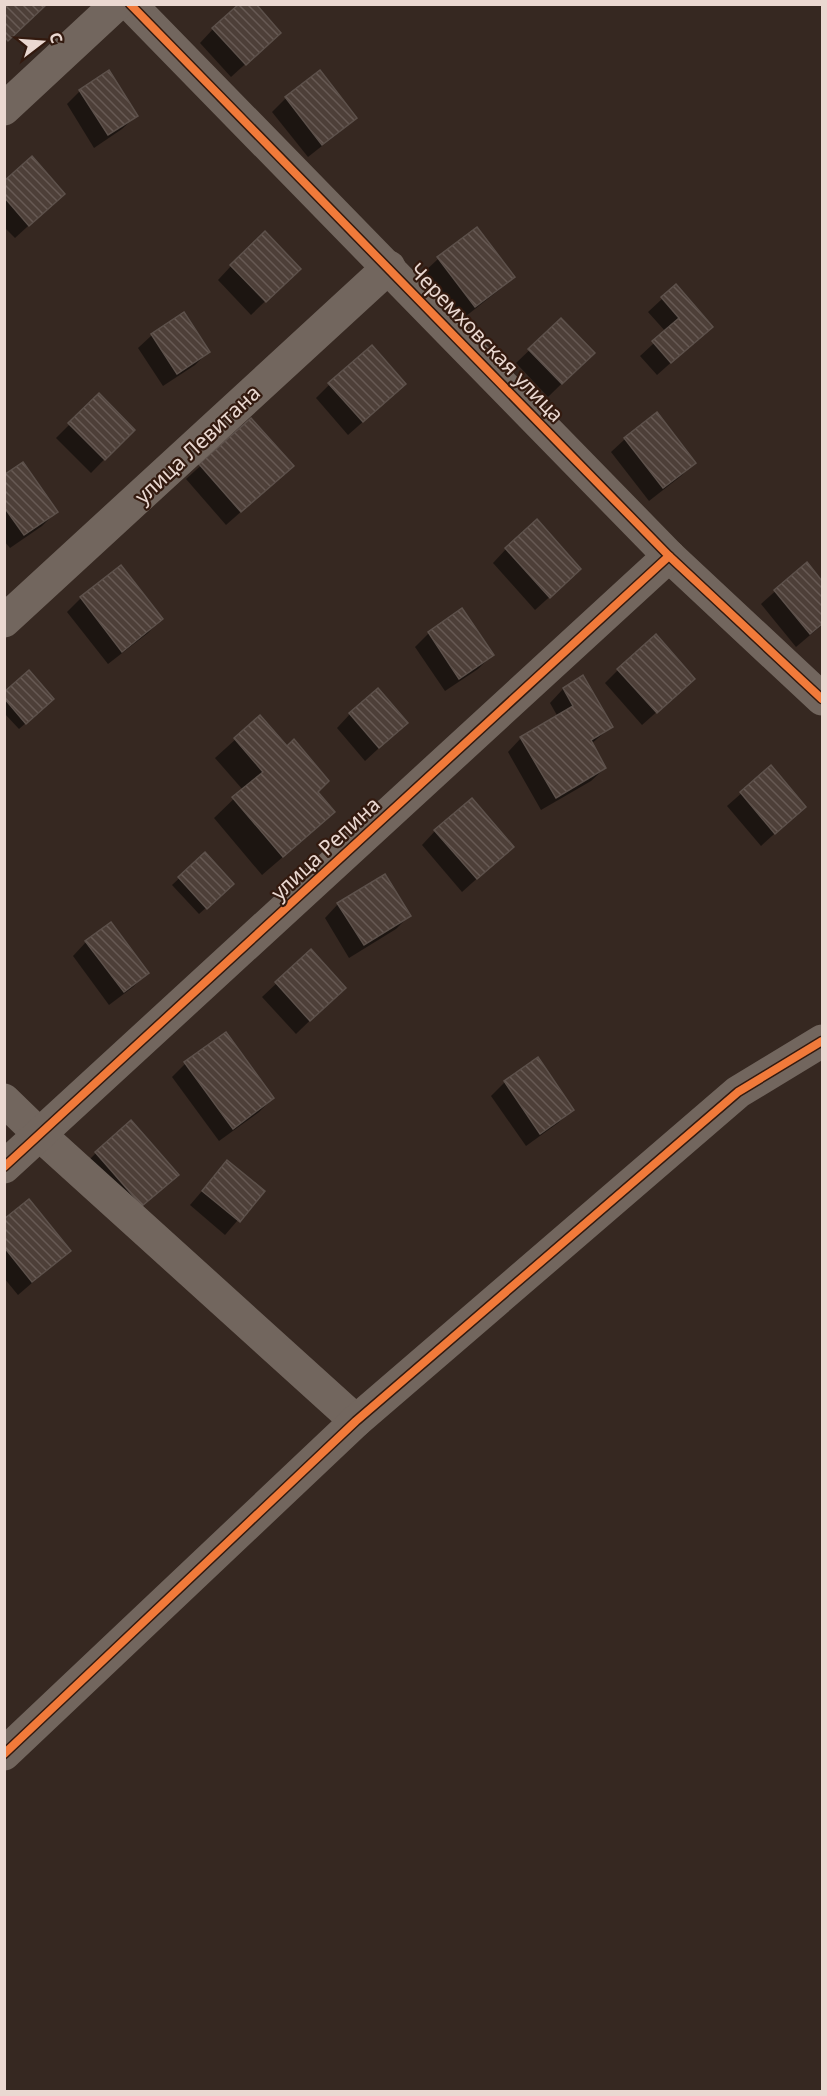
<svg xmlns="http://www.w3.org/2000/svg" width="827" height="2096" font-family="'Noto Sans',sans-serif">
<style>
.shadow{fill:#0007}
.building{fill:url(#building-back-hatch);stroke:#5d514b;stroke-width:1.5}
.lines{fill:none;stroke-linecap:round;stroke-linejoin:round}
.minor{stroke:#72665e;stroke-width:33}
.cycleway-casing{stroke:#331a0f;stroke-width:11}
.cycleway{stroke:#f17a3a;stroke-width:8}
.labels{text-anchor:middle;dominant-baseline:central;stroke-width:4.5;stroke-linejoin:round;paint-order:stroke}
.street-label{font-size:21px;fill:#ead8d1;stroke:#331a0f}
</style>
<defs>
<pattern id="building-back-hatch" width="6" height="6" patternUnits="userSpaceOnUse" patternTransform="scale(1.5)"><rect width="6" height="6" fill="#4d3f38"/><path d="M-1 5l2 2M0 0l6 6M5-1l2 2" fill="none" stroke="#675a54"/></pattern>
</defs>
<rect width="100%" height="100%" fill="#362821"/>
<g class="shadow">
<path d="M213,29L265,46L231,77L200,43Z"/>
<path d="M319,72L355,117L341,131L308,157L272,112L286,98Z"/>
<path d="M80,91L136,116L122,129L94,148L67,104Z"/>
<path d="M4,183L63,194L15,238L4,227Z"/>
<path d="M477,229L513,277L499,290L461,320L424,272L438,259Z"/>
<path d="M231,266L285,282L251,315L218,280Z"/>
<path d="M676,286L711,327L657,375L640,356L666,332L648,312Z"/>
<path d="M561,320L593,353L548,397L516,363Z"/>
<path d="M152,335L208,352L195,365L163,386L138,348Z"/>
<path d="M329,385L391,397L348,435L316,398Z"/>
<path d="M99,395L133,430L91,473L56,438Z"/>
<path d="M251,420L278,479L226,525L186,479Z"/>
<path d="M625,439L694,463L681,476L649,501L611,452Z"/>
<path d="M4,476L56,512L42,526L10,548L4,541Z"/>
<path d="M506,549L566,582L535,610L493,563Z"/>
<path d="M806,564L822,584V625L796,647L761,604Z"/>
<path d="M81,598L161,619L148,633L108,664L67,612Z"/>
<path d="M462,610L492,655L478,669L445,691L415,647L429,633Z"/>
<path d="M618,670L679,692L642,725L605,683Z"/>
<path d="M563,689L611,727L591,744L605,768L591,781L541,810L508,752L521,738L558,717L550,703Z"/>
<path d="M4,694L46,705L19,729L4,713Z"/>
<path d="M350,714L406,723L365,761L337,728Z"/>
<path d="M260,717L333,812L313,831L262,875L214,818L243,790L215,758Z"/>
<path d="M771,767L804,807L761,846L727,806Z"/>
<path d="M435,831L512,847L462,892L422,845Z"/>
<path d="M205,854L226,890L199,914L172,885Z"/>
<path d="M338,904L409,916L396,929L349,958L325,918Z"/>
<path d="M86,942L147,973L133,987L109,1005L73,956Z"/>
<path d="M311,951L330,1001L296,1034L262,997Z"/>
<path d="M537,1059L572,1110L558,1123L526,1146L491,1096L505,1082Z"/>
<path d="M185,1064L273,1098L259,1112L219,1141L172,1077Z"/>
<path d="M96,1153L177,1175L128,1219L83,1166Z"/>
<path d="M227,1162L263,1191L225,1235L190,1205Z"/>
<path d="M4,1220L69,1251L18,1295L4,1278Z"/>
</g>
<g class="building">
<path d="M4,4H45L46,5L8,41L4,36Z"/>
<path d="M239,4H256L281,33L246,65L212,28Z"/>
<path d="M109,70L138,116L108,135L79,90Z"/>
<path d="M320,70L357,118L322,145L285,97Z"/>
<path d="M32,156L65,194L29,226L4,197V181Z"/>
<path d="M477,227L515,277L475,307L437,257Z"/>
<path d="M265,231L301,269L266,302L230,265Z"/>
<path d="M676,284L713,327L671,363L652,341L679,318L661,297Z"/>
<path d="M184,312L210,352L177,374L151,334Z"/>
<path d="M561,318L595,353L562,384L528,349Z"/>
<path d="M372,345L406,384L363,422L328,383Z"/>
<path d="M99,393L135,430L105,460L68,423Z"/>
<path d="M657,412L696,463L663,488L624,438Z"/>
<path d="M251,418L294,466L241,512L199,464Z"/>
<path d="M23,462L58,512L24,535L4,507V475Z"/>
<path d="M537,519L581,569L550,598L505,548Z"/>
<path d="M807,562L822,581V624L810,634L774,590Z"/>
<path d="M121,565L163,619L122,652L80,597Z"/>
<path d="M462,608L494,655L459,679L428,632Z"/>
<path d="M656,634L695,679L657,713L617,669Z"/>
<path d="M29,670L54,699L26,724L4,698V692Z"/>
<path d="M583,675L613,727L591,740L606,768L556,798L520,737L573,706L563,688Z"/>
<path d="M378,688L408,723L379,748L349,713Z"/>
<path d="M260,715L287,746L294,739L329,781L318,792L335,812L283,857L232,797L263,772L234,738Z"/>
<path d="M771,765L806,807L775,834L740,792Z"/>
<path d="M472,798L514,847L477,879L434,830Z"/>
<path d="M205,852L234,884L207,909L178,877Z"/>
<path d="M385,874L411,916L364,945L337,903Z"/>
<path d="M111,922L149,973L124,992L85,941Z"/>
<path d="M311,949L346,988L310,1021L275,982Z"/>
<path d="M226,1032L274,1098L233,1129L184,1062Z"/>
<path d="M538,1057L574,1110L540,1134L504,1081Z"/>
<path d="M131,1120L179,1175L142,1206L95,1152Z"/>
<path d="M227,1160L265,1191L240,1222L202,1191Z"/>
<path d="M29,1199L71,1251L32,1282L4,1247V1219Z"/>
</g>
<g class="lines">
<g class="minor">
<path d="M130,4L669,556L822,699"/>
<path d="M4,109L117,4"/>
<path d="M4,621L389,267"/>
<path d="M4,1100L39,1134L356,1421"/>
<path d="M4,1167L669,556"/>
<path d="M4,1754L356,1421L738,1092L822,1041"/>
</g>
<g class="cycleway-casing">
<g id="cycleway">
<path d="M130,4L669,556L822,699"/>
<path d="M4,1167L669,556"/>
<path d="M4,1754L356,1421L738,1092L822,1041"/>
</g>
</g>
<use href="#cycleway" class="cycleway"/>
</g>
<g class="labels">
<g class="street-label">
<text transform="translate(487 342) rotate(46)">Черемховская улица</text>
<text transform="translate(197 444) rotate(-43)">улица Левитана</text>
<text transform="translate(325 848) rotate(-43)">улица Репина</text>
</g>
</g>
<rect width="827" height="2096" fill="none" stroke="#ead8d1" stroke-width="12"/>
<g transform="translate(42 42) rotate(73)" stroke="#331a0f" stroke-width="4.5" paint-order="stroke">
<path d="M0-4.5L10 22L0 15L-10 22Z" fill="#ead8d1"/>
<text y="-9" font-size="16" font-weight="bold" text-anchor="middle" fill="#ead8d1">С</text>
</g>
</svg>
